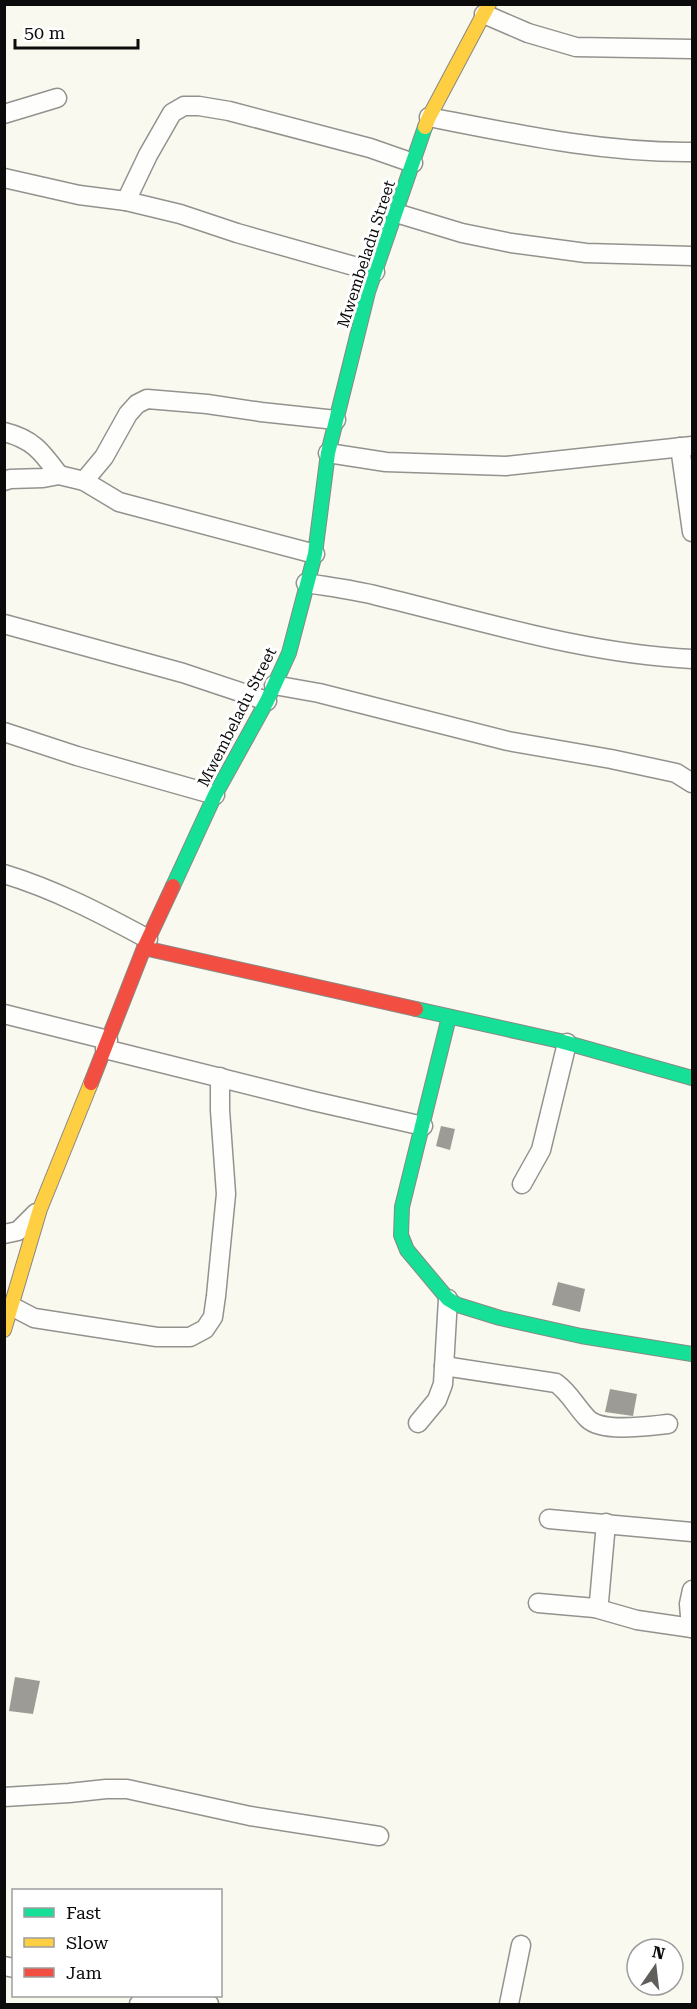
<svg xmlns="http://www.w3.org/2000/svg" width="697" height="2009" font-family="'Roboto Serif',serif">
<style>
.building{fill:#9c9b95}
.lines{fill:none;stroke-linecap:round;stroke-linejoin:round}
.street-casing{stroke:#93928e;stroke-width:21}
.fast-casing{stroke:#898984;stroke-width:16}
.slow-casing{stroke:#898984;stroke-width:16}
.jam-casing{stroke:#898984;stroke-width:16}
.street{stroke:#fefefd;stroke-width:18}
.fast{stroke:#16e098;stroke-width:14}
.slow{stroke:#ffcf43;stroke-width:14}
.jam{stroke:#f24e42;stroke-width:14}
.labels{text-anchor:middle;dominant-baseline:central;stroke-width:6;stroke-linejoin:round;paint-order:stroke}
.street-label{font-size:16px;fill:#0b0b0b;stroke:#fff}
</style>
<rect width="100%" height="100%" fill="#faf9ef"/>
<g class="building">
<path d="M441,1126L455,1129L450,1150L436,1146Z"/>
<path d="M558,1282L585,1289L580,1312L552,1305Z"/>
<path d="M610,1389L637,1394L633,1416L605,1412Z"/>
<path d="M15,1677L40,1681L33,1714L9,1711Z"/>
</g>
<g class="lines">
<g class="street-casing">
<g id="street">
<path d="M484,14L528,33L576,47L692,49"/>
<path d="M4,114L57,98"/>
<path d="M429,117C516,134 603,153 692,152"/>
<path d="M4,178L79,195L126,201L180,214L237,233L375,272"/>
<path d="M126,201L148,155L172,113L184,106H199L229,111L370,148L413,163"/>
<path d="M396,213L462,233L511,243L586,253L692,256"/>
<path d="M4,432C33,439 42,452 59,475"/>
<path d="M680,447L692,532"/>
<path d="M328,453L386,462L506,466L692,446"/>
<path d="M4,481L10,479L43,478L59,475L84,481L119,502L315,554"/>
<path d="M84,481L104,457L128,414L137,404L147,399L207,404L261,412L336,420"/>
<path d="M306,583C330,587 355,590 378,596C482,621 585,654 692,659"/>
<path d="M4,624L183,673L267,701"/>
<path d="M274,685L319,693L508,741L611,759L676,773L692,783"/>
<path d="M4,732L77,756L215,795"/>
<path d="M4,874C54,889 102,914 148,939"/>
<path d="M4,1014L108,1040"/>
<path d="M105,1049L313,1101L423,1126"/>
<path d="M522,1184L541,1150L567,1043"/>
<path d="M4,1234L18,1231L36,1213"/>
<path d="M11,1306L34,1318L157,1337H190L205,1329L213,1317L216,1296L226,1194L220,1110V1077"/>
<path d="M444,1366L556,1383C570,1393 576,1407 588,1419C603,1433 648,1426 668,1424"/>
<path d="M418,1423L437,1400L443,1384L448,1299"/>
<path d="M549,1519L692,1532"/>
<path d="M538,1603L595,1608L599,1602L606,1523"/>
<path d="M595,1608L637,1620L692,1628"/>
<path d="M691,1628L689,1604L692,1590"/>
<path d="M4,1797L69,1793L106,1789H127L250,1816L379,1836"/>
<path d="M4,1966L14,1968"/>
<path d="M139,2004L144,1999L172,1997L209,2004"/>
<path d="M509,2004L521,1945"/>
</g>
</g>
<g class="fast-casing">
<g id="fast">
<path d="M173,886L215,795L267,701L289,653L315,554L328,453L368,292L425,127"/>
<path d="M416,1009L560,1041L692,1078"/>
<path d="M449,1017L402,1207L401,1235L407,1250L448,1299L458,1305L500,1318L581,1336L692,1354"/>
</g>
</g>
<g class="slow-casing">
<g id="slow">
<path d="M425,127L429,117L489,4"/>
<path d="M4,1330L40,1209L91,1083"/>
</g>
</g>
<g class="jam-casing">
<g id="jam">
<path d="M144,948L416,1009"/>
<path d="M91,1083L144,948L173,886"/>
</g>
</g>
<use href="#street" class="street"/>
<use href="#fast" class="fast"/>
<use href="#slow" class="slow"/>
<use href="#jam" class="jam"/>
</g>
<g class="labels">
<g class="street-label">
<text transform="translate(366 254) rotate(-72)">Mwembeladu Street</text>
<text transform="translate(237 717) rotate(-63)">Mwembeladu Street</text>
</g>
</g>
<rect width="697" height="2009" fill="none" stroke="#0b0b0b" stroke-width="12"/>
<rect x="12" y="1889" width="210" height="108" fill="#ffffff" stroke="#9d9d9d" stroke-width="1.5"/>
<rect x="24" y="1908" width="30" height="9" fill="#16e098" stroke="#9d9d9d" stroke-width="1.5"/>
<text x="66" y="1919" font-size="18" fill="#0b0b0b">Fast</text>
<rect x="24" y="1938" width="30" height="9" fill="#ffcf43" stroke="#9d9d9d" stroke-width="1.5"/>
<text x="66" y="1949" font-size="18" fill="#0b0b0b">Slow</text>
<rect x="24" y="1968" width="30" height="9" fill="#f24e42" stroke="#9d9d9d" stroke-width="1.5"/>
<text x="66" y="1979" font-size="18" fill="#0b0b0b">Jam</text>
<g transform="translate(655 1967) rotate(14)"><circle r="28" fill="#ffffff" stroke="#9d9d9d" stroke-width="1.5"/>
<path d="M0-4.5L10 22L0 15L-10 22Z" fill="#5f5e5b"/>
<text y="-9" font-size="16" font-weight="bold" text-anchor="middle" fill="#0b0b0b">N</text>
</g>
<path d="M15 39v9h123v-9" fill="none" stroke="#0b0b0b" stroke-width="3"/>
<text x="24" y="39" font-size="18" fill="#0b0b0b" stroke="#ffffff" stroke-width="4.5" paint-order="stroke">50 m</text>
</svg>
